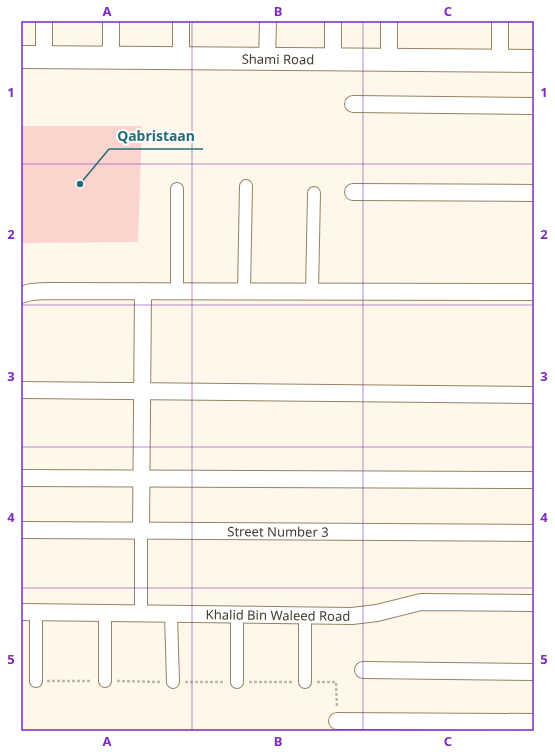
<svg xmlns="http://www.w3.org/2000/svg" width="555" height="752" font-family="'Noto Sans',sans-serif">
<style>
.green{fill:#fbd5cd}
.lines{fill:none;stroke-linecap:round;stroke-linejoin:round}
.pedestrian-casing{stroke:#948363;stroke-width:14}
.minor-casing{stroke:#948363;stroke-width:18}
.secondary-casing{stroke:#948363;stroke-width:24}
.path{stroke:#c0b9ab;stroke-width:2.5;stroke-dasharray:3 2;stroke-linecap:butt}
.pedestrian{stroke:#fff;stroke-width:12}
.minor{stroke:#fff;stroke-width:16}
.secondary{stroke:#fff;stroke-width:22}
.grid{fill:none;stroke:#7b2cbf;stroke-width:1;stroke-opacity:0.55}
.labels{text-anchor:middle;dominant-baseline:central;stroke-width:4;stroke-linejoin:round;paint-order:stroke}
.street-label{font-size:13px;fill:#433c2e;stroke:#fff}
.leader{fill:none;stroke:#256c79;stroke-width:1.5}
.callout-dot{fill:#256c79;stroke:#fff;stroke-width:1.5}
.callout-label{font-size:14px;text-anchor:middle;font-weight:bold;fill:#256c79;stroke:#fff;stroke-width:4;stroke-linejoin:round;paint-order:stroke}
.neatline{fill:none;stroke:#7b2cbf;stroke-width:1.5}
.grid-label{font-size:13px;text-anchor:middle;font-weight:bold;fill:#7b2cbf}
</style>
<rect width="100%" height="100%" fill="#fff8ea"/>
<path class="green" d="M21,126H142L138,242L21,243Z"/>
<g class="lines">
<g class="pedestrian-casing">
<g id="pedestrian">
<path d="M177,189V291"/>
<path d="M244,291L246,186"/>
<path d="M312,292L314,193"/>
<path d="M141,531V614"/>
<path d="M36,612V681"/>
<path d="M171,614L173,682"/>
<path d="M105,681V613"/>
<path d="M237,682V615"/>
<path d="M305,682V615"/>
</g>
</g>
<g class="minor-casing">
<g id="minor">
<path d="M44,21V58"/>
<path d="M333,21V60"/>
<path d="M111,58V21"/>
<path d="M181,59V21"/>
<path d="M267,59L268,21"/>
<path d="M389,60V21"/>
<path d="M500,61V21"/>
<path d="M353,104L534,106"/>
<path d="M353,192L534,193"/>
<path d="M21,295L31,292L46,291L534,292"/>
<path d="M21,390L534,395"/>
<path d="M21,478L534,480"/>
<path id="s1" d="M21,530L534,533"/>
<path d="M141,531L143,291"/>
<path id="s2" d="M21,612L352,616L377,613L421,602L534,603"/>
<path d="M363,670L534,672"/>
<path d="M337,721L534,722"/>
</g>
</g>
<g class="secondary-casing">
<g id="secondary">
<path id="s3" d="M21,57L534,61"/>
</g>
</g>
<g class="path">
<path d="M47,681H92"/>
<path d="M117,681L160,682"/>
<path d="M185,682H224"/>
<path d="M249,682H292"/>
<path d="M317,682H336L337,707"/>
</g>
<use href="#pedestrian" class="pedestrian"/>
<use href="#minor" class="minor"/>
<use href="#secondary" class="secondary"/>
</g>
<path class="grid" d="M192,21V731M363,21V731M21,164H534M21,305H534M21,447H534M21,588H534"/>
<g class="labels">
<g class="street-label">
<text stroke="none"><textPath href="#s3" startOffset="257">Shami Road</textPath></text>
<text stroke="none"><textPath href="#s1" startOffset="257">Street Number 3</textPath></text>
<text stroke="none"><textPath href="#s2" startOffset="257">Khalid Bin Waleed Road</textPath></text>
</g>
</g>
<path class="leader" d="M80 184L109 149H203"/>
<circle class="callout-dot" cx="80" cy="184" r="4"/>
<g class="callout-label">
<text x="156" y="141">Qabristaan</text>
</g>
<rect width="555" height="752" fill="none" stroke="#ffffff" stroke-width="44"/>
<rect x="22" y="22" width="511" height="708" class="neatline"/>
<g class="grid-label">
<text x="107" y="16">A</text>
<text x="278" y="16">B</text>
<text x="448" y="16">C</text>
<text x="11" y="97">1</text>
<text x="544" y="97">1</text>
<text x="11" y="239">2</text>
<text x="544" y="239">2</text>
<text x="11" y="381">3</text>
<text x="544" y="381">3</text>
<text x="11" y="522">4</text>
<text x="544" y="522">4</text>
<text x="11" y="664">5</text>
<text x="544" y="664">5</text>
<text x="107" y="746">A</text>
<text x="278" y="746">B</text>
<text x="448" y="746">C</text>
</g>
</svg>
